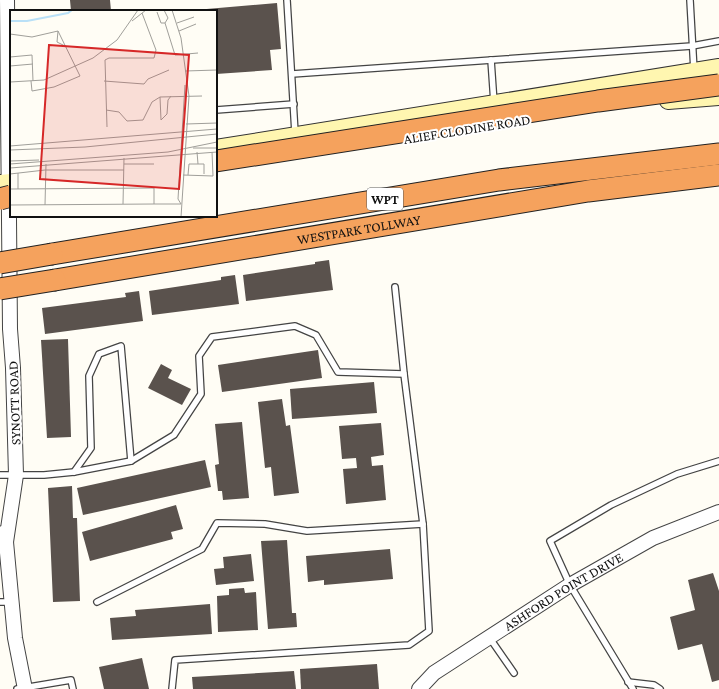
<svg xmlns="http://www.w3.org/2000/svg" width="719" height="689" font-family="'Crimson Pro',serif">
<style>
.building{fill:#5a524d}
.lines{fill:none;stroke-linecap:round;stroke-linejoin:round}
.service-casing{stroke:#444;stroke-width:8}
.tertiary-casing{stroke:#444;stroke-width:16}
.secondary-casing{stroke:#333;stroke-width:18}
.motorway-casing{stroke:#222;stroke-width:23}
.service{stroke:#fff;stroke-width:5.5}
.tertiary{stroke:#fff;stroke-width:14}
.secondary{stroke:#fff6b0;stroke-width:16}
.motorway{stroke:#f5a25d;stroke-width:21}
.motorway-bridge-casing{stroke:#222;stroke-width:23;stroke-linecap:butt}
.motorway-bridge{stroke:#f5a25d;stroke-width:21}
.labels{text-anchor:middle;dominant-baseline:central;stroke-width:4;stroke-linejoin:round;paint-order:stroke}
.shield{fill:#fff;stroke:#585858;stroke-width:1}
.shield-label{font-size:13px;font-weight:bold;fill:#111}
.street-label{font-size:14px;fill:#111;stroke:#fff}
.inset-river{fill:none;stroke:#b9e0f7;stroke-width:2}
.inset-road{fill:none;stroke:#a09f9a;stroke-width:1}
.view{fill:#d62828;fill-opacity:0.15;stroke:#d62828;stroke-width:2}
.inset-edge{fill:none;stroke:#111;stroke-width:2}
</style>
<rect width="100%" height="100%" fill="#fffdf5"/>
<g class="building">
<path d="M70,0H110L111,11H71Z"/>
<path d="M277,3L281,49L270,50L272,70L216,74V11L195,10Z"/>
<path d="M329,260L333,290L246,301L243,275L315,264V262Z"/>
<path d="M235,275L239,304L152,315L149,291L221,280V277Z"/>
<path d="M139,291L143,321L45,334L42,308L126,297L125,293Z"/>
<path d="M68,339L71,437L47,438L41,340Z"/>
<path d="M318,350L322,378L222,392L218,365Z"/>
<path d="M161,364L172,370L168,378L191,389L182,405L148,388Z"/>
<path d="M374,382L377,413L292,419L290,389Z"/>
<path d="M282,399L286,426L290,425L299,493L274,496L271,467L265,468L258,402Z"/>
<path d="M242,422L249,498L223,500L222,491H218L215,465L219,464L215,424Z"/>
<path d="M381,423L384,455L371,457L372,466L383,465L386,500L346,504L343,469L357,468L356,458L342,459L339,426Z"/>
<path d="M205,460L211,487L83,515L77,488Z"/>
<path d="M72,486L73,518H77L80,601L53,602L48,488Z"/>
<path d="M176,505L183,529L171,532L173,539L90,561L82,532Z"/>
<path d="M287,540L292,613H296L297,627L268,629L261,541Z"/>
<path d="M390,549L393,579L324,585V580L308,582L306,556Z"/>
<path d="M251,554L254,581L216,585L214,569L224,568L223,557Z"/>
<path d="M713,573L719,591V680L712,682L702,644L678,650L670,617L695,610L688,580Z"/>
<path d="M244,588L245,593L256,592L258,630L218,632L217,596L229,595V589Z"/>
<path d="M210,604L212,634L112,640L110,618L136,616L135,610Z"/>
<path d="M142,658L149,689H104L99,667Z"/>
<path d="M377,664L379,689H301L300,669Z"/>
<path d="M294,671L296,689H193L192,677Z"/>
</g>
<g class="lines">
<g class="service-casing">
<g id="service">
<path d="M287,0L295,133"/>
<path d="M690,0L694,71"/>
<path d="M491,60L494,103"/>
<path d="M292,74L692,46L719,41"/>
<path d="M216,110L294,104"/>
<path d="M74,472L91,448L89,376L99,354L121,346L131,461"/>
<path d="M0,475H44L74,472L131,461L174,435L201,394L199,356L212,337L295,326L316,335L338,372L404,374"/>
<path d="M0,602H11"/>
<path d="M97,602L202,549L217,523L265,524L307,531L423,524"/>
<path d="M489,637L514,673"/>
<path d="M628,682L654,685L660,689"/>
<path d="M17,689L71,680L73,689"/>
<path d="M172,689L175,660L409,645L429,631L423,524L404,374L395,287"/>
<path d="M633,689L570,585L550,541L611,505L677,474L719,461"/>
</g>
</g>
<g class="tertiary-casing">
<g id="tertiary">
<path d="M3,533L6,542L15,638L25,689"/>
<path d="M6,542L16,475L13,368L10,329L7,0"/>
<path id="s1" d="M419,689L434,673L570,585L653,538L719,512"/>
</g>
</g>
<g class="secondary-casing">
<g id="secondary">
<path d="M668,101L719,97"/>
<path d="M216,148L719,67"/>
<path d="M0,183L11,182"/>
</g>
</g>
<g class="motorway-casing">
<g id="motorway">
<path d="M52,254L499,180L719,154"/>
<path id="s2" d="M55,280L588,191L719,175"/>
</g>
</g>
<use href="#service" class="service"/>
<use href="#tertiary" class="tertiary"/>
<use href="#secondary" class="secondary"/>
<use href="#motorway" class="motorway"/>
<g class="motorway-bridge-casing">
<g id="motorway-bridge">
<path d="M216,161L598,101L719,85"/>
<path d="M0,199L11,196"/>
<path d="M0,263L52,254"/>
<path d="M0,289L55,280"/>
</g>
</g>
<use href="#motorway-bridge" class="motorway-bridge"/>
</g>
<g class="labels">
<rect class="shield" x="367" y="188" width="36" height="22" rx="3"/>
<g class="shield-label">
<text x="385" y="199">WPT</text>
</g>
<g class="street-label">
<text transform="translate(467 129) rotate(-9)">ALIEF CLODINE ROAD</text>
<text stroke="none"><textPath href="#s2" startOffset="308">WESTPARK TOLLWAY</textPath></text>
<text transform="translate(14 403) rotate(-92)">SYNOTT ROAD</text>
<text stroke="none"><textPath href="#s1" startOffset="175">ASHFORD POINT DRIVE</textPath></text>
</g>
</g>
<g transform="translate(10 10)">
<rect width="207" height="207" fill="#fffdf5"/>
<path class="inset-river" d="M0,11H17L58,3L62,0"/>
<path class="inset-road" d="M154,0L158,8L155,13L165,45L188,43M162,0L171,28L179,86L171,207M147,2L151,13H155M122,11L136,0M167,13L184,7M48,21L47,32L57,37M169,21L186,14M0,24L22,27L48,21M0,47L22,45L23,71M0,56L23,54M175,61L207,60M21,71L22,81L44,77L70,66L48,21M94,71L134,74L138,69L159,60M0,72L34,70L83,48L107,30L128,0M150,87L151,110L157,104L158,90L161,86M96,100L109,102L117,111L133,110L142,92L150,87L192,86M176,114L207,113M97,117L95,50L99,48H144L146,40L132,3M0,136L207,119M183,138H207M0,140L75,137L207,124M187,142L188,154M0,151L29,150M0,154L158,142L207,132M114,154H144M0,158L207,142M8,163V179M0,164L35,160H114M173,165L203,166L202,142M178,165L179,154H194V164M0,179L144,178V194H171M113,194L114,148M171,194L168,189L175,75M0,195L144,194M35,195L36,154"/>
<path class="view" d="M39,35L179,45L169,179L30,169Z"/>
<rect width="207" height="207" class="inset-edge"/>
</g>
</svg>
